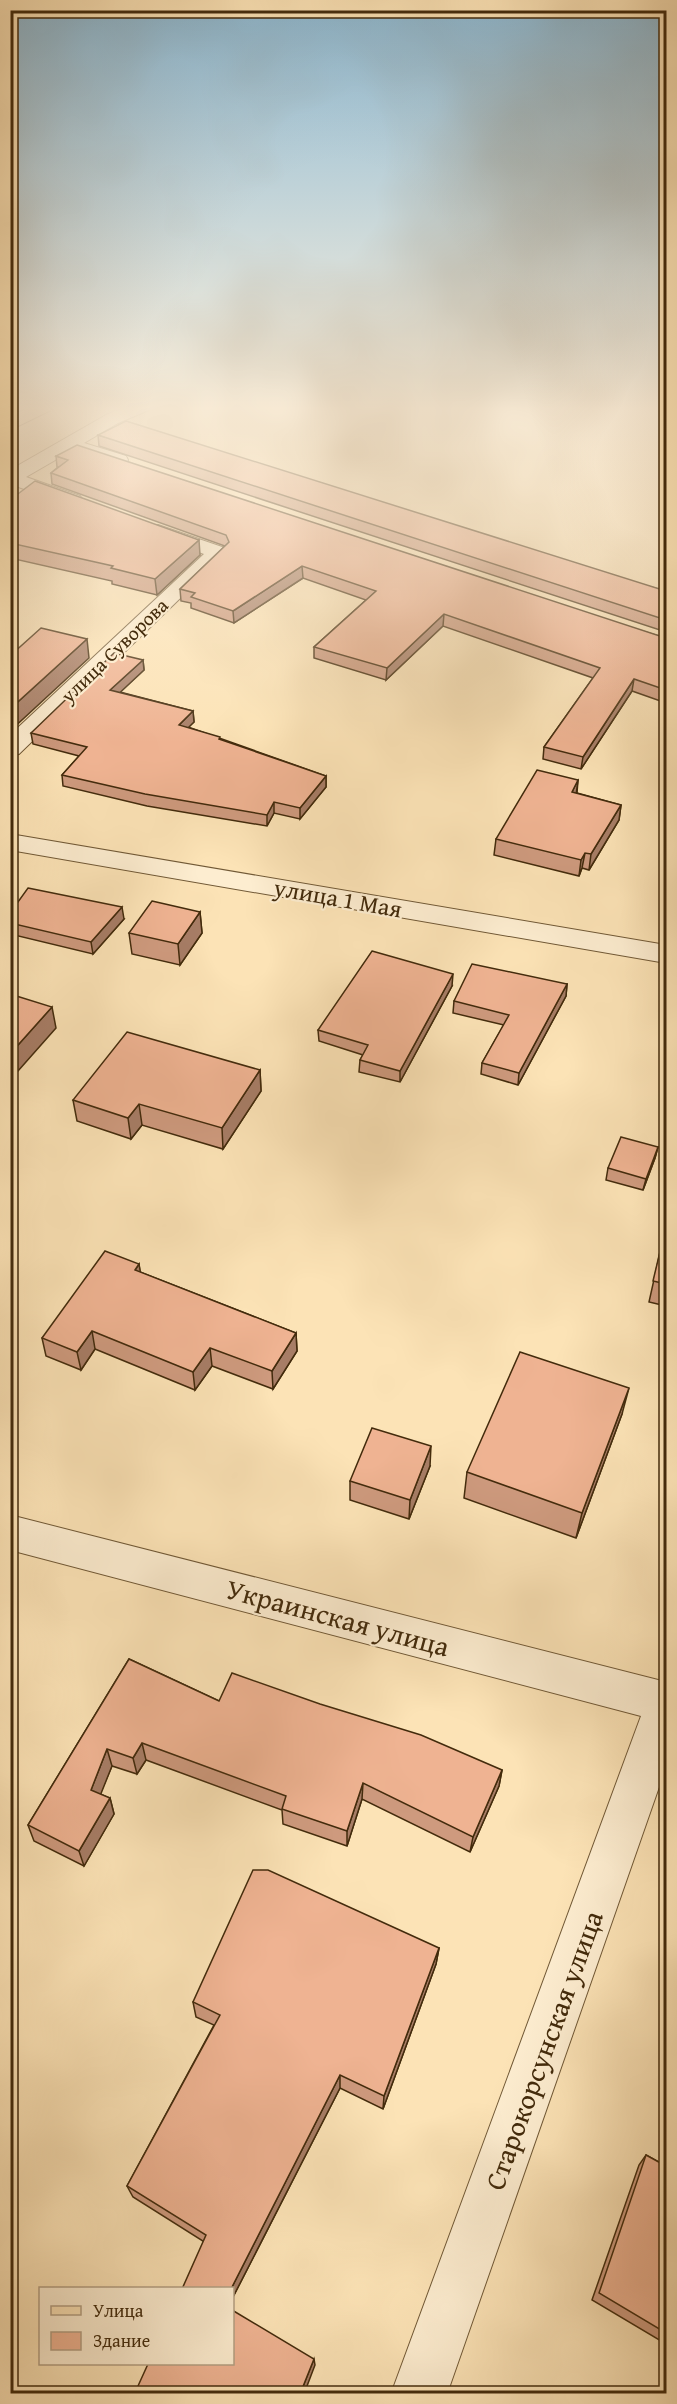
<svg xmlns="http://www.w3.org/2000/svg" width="677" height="2404" font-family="'Gentium Book Plus',serif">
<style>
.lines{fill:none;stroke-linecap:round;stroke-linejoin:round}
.minor-casing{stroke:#715936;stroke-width:2}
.major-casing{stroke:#432b0c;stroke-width:2}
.minor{fill:#fdedd0;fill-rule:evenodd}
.major{fill:#fce3b6;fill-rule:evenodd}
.wall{fill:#ce9a7e;stroke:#432b0c;stroke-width:1.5}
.shaded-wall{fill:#a77d66;stroke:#432b0c;stroke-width:1.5}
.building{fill:#efb392;stroke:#432b0c;stroke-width:1.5}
.labels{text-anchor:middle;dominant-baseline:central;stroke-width:4.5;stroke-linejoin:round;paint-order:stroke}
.far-street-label{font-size:20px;fill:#432b0c;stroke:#fdedd0}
.street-label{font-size:24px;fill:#432b0c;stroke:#fdedd0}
.near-street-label{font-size:28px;fill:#432b0c;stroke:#fdedd0}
</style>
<rect width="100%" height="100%" fill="#fce3b6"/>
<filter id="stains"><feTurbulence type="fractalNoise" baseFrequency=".00333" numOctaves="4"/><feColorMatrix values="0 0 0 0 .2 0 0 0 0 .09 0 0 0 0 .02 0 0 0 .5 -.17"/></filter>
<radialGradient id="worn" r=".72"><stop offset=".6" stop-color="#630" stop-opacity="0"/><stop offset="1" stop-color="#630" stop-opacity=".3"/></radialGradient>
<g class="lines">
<g class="minor-casing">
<g id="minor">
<path d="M127,406H152L149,410L118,423L84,443L126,456L128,460L126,464L119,466L71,451L26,477L80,496L83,500L80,504H66L10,484V470L106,415Z"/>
<path d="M158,525L225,548L228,552L19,754L10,756V735L204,554L151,535L148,531L151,527Z"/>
<path d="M10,834L666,945V963L10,850Z"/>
<path d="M10,1515L666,1682V1767L447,2394H391L641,1716L10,1550Z"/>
</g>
</g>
<g class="major-casing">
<path id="major" d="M31,406H54L51,410L10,430V417Z"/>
</g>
<use href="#minor" class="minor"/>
<use href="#major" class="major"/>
</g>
<g class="wall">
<path d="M98,435L666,591V632L99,446Z"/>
<path d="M56,456L666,638V703L632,691L581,769L543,759L544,747L593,678L443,626L386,680L314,658V647L366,600L303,578L234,623L191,608V603L181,601L180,589L225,546L52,484L51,473L58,467H57Z"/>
<path d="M10,500L200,555L157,595L112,584V581L10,558Z"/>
<path d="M143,660L144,670L120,692L193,711L194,722L188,727L326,776V787L300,819L274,813L267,826L147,806L63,786L62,775L79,756L33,744L31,733Z"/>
<path d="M578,780L577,793L621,805L619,820L589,870L582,868L579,876L494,855L496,839Z"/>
<path d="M200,912L202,933L180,965L132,954L129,933Z"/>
<path d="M10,913L124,919L93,954L10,934Z"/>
<path d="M567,984L566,996L518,1085L481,1074L482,1063L504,1025L453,1013L454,1001Z"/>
<path d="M452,986L400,1082L359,1072L360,1060L363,1055L319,1041L318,1030Z"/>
<path d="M260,1070L261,1091L223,1149L142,1125L131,1139L77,1121L73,1100Z"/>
<path d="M658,1147L655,1158L643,1190L606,1180L608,1168Z"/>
<path d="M663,1239L666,1240V1306L649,1302Z"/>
<path d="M139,1264L140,1272L296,1333L297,1351L273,1389L212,1366L195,1390L95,1349L81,1370L46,1356L42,1338Z"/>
<path d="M622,1414L576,1538L464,1498L467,1472Z"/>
<path d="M430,1466L409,1519L350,1500V1481Z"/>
<path d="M129,1659L219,1701L502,1770L499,1786L470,1852L362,1799L347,1846L283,1824L282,1810L146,1760L137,1774L112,1766L100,1794L110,1798L114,1814L84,1866L34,1841L28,1825Z"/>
<path d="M439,1948L436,1964L383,2109L340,2088L232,2299V2289L203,2241L133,2197L127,2186L214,2025L196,2017L193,2002Z"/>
<path d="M646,2155L666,2166V2344L592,2300L639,2165Z"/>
</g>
<g class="shaded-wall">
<path d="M199,540L200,555L157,595L155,579Z"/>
<path d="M302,566L303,578L234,623L233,611Z"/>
<path d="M444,614L443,626L386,680L387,668Z"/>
<path d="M87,639L89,658L10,731V709Z"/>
<path d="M143,660L144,670L111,701L110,690Z"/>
<path d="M634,679L632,691L581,769L583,757Z"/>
<path d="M193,711L194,722L180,736L179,725Z"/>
<path d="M326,776V787L300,819V808Z"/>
<path d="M578,780L576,795L572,792Z"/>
<path d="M274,802V813L267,826V815Z"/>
<path d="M621,805L619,820L589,870L591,854Z"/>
<path d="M585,853L582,868L579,876L581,860Z"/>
<path d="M122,907L124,919L93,954L91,942Z"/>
<path d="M200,912L202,933L180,965L178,944Z"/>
<path d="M453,974L452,986L400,1082V1071Z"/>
<path d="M567,984L566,996L518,1085L519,1073Z"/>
<path d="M52,1007L56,1028L10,1080V1054Z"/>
<path d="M260,1070L261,1091L223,1149L222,1128Z"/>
<path d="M139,1104L142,1125L131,1139L128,1118Z"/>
<path d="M658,1147L655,1158L643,1190L646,1179Z"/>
<path d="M139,1264L142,1282L135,1270Z"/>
<path d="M92,1331L95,1349L81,1370L77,1352Z"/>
<path d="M296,1333L297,1351L273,1389L272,1371Z"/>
<path d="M210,1348L212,1366L195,1390L193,1372Z"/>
<path d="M629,1388L622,1414L576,1538L582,1513Z"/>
<path d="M431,1446L430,1466L409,1519L410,1500Z"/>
<path d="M142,1743L146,1760L137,1774L133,1758Z"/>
<path d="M107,1749L112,1766L96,1806L91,1790Z"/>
<path d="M502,1770L499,1786L470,1852L473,1837Z"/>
<path d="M363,1783L362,1799L347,1846V1831Z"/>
<path d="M110,1798L114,1814L84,1866L79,1851Z"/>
<path d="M439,1948L436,1964L383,2109L384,2096Z"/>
<path d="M340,2075V2088L232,2299V2289H231Z"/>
<path d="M314,2359L315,2365L304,2394H300Z"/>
</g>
<g class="building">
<path d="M126,421L666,591V620L98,435Z"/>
<path d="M77,445L666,638V690L634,679L583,757L544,747L600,668L444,614L387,668L314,647L376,591L302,566L233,611L191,597L195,593L180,589L229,542L226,535L51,473L68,460L56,456Z"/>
<path d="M35,481L199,540L155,579L111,568L113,566L10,543V500Z"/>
<path d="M41,628L87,639L10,709V654H12Z"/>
<path d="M114,653L143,660L110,690L193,711L179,725L220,737L219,739L326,776L300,808L274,802L267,815L145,794L62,775L87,747L31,733Z"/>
<path d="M537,770L578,780L572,792L621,805L591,854L585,853L581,860L496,839Z"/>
<path d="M28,888L122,907L91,942L10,923V913Z"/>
<path d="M152,901L200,912L178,944L129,933Z"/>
<path d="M372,951L453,974L400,1071L360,1060L368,1045L318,1030Z"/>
<path d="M472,964L567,984L519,1073L482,1063L509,1015L454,1001Z"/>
<path d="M10,994L52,1007L10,1054Z"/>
<path d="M127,1032L260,1070L222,1128L139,1104L128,1118L73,1100Z"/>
<path d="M621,1137L658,1147L646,1179L608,1168Z"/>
<path d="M663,1239L666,1240V1284L653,1281Z"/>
<path d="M105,1251L139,1264L135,1270L296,1333L272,1371L210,1348L193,1372L92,1331L77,1352L42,1338Z"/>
<path d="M520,1352L629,1388L582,1513L467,1472Z"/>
<path d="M372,1428L431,1446L410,1500L350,1481Z"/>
<path d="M129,1659L219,1701L232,1673L320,1704L421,1735L502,1770L473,1837L363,1783L347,1831L282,1809L286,1796L142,1743L133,1758L107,1749L91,1790L110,1798L79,1851L28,1825Z"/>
<path d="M253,1870H268L439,1948L384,2096L340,2075L231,2289H182L206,2235L127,2186L220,2015L193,2002Z"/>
<path d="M646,2155L666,2166V2333L599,2293Z"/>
<path d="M232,2310L314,2359L300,2394H149L138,2386L148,2364H232Z"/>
</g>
<linearGradient id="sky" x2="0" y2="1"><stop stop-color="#8bb8d3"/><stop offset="0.55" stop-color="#fef2de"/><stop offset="1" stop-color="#fef2de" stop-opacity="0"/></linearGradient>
<rect width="677" height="743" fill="url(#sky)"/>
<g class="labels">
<g class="far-street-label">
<text transform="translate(114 650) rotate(-44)">улица Суворова</text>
</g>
<g class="street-label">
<text transform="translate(338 898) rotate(10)">улица 1 Мая</text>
</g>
<g class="near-street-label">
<text transform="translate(338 1617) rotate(15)">Украинская улица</text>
<text transform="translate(543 2050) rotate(-70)">Старокорсунская улица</text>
</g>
</g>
<rect width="677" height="2404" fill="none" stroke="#fce3b6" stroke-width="36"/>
<rect x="12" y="12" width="653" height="2380" fill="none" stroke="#432b0c" stroke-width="3"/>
<rect x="18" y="18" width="641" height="2368" fill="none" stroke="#432b0c" stroke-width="1.5"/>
<rect x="39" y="2287" width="195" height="78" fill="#fdedd0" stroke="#b39f82" stroke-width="1.5"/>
<rect x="51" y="2306" width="30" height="9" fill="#fce3b6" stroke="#b39f82" stroke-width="1.5"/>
<text x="93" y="2317" font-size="18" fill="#432b0c">Улица</text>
<rect x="51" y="2332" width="30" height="18" fill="#efb392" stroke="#b39f82" stroke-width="1.5"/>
<text x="93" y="2347" font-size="18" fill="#432b0c">Здание</text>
<rect width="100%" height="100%" filter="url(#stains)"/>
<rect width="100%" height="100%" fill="url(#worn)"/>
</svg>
